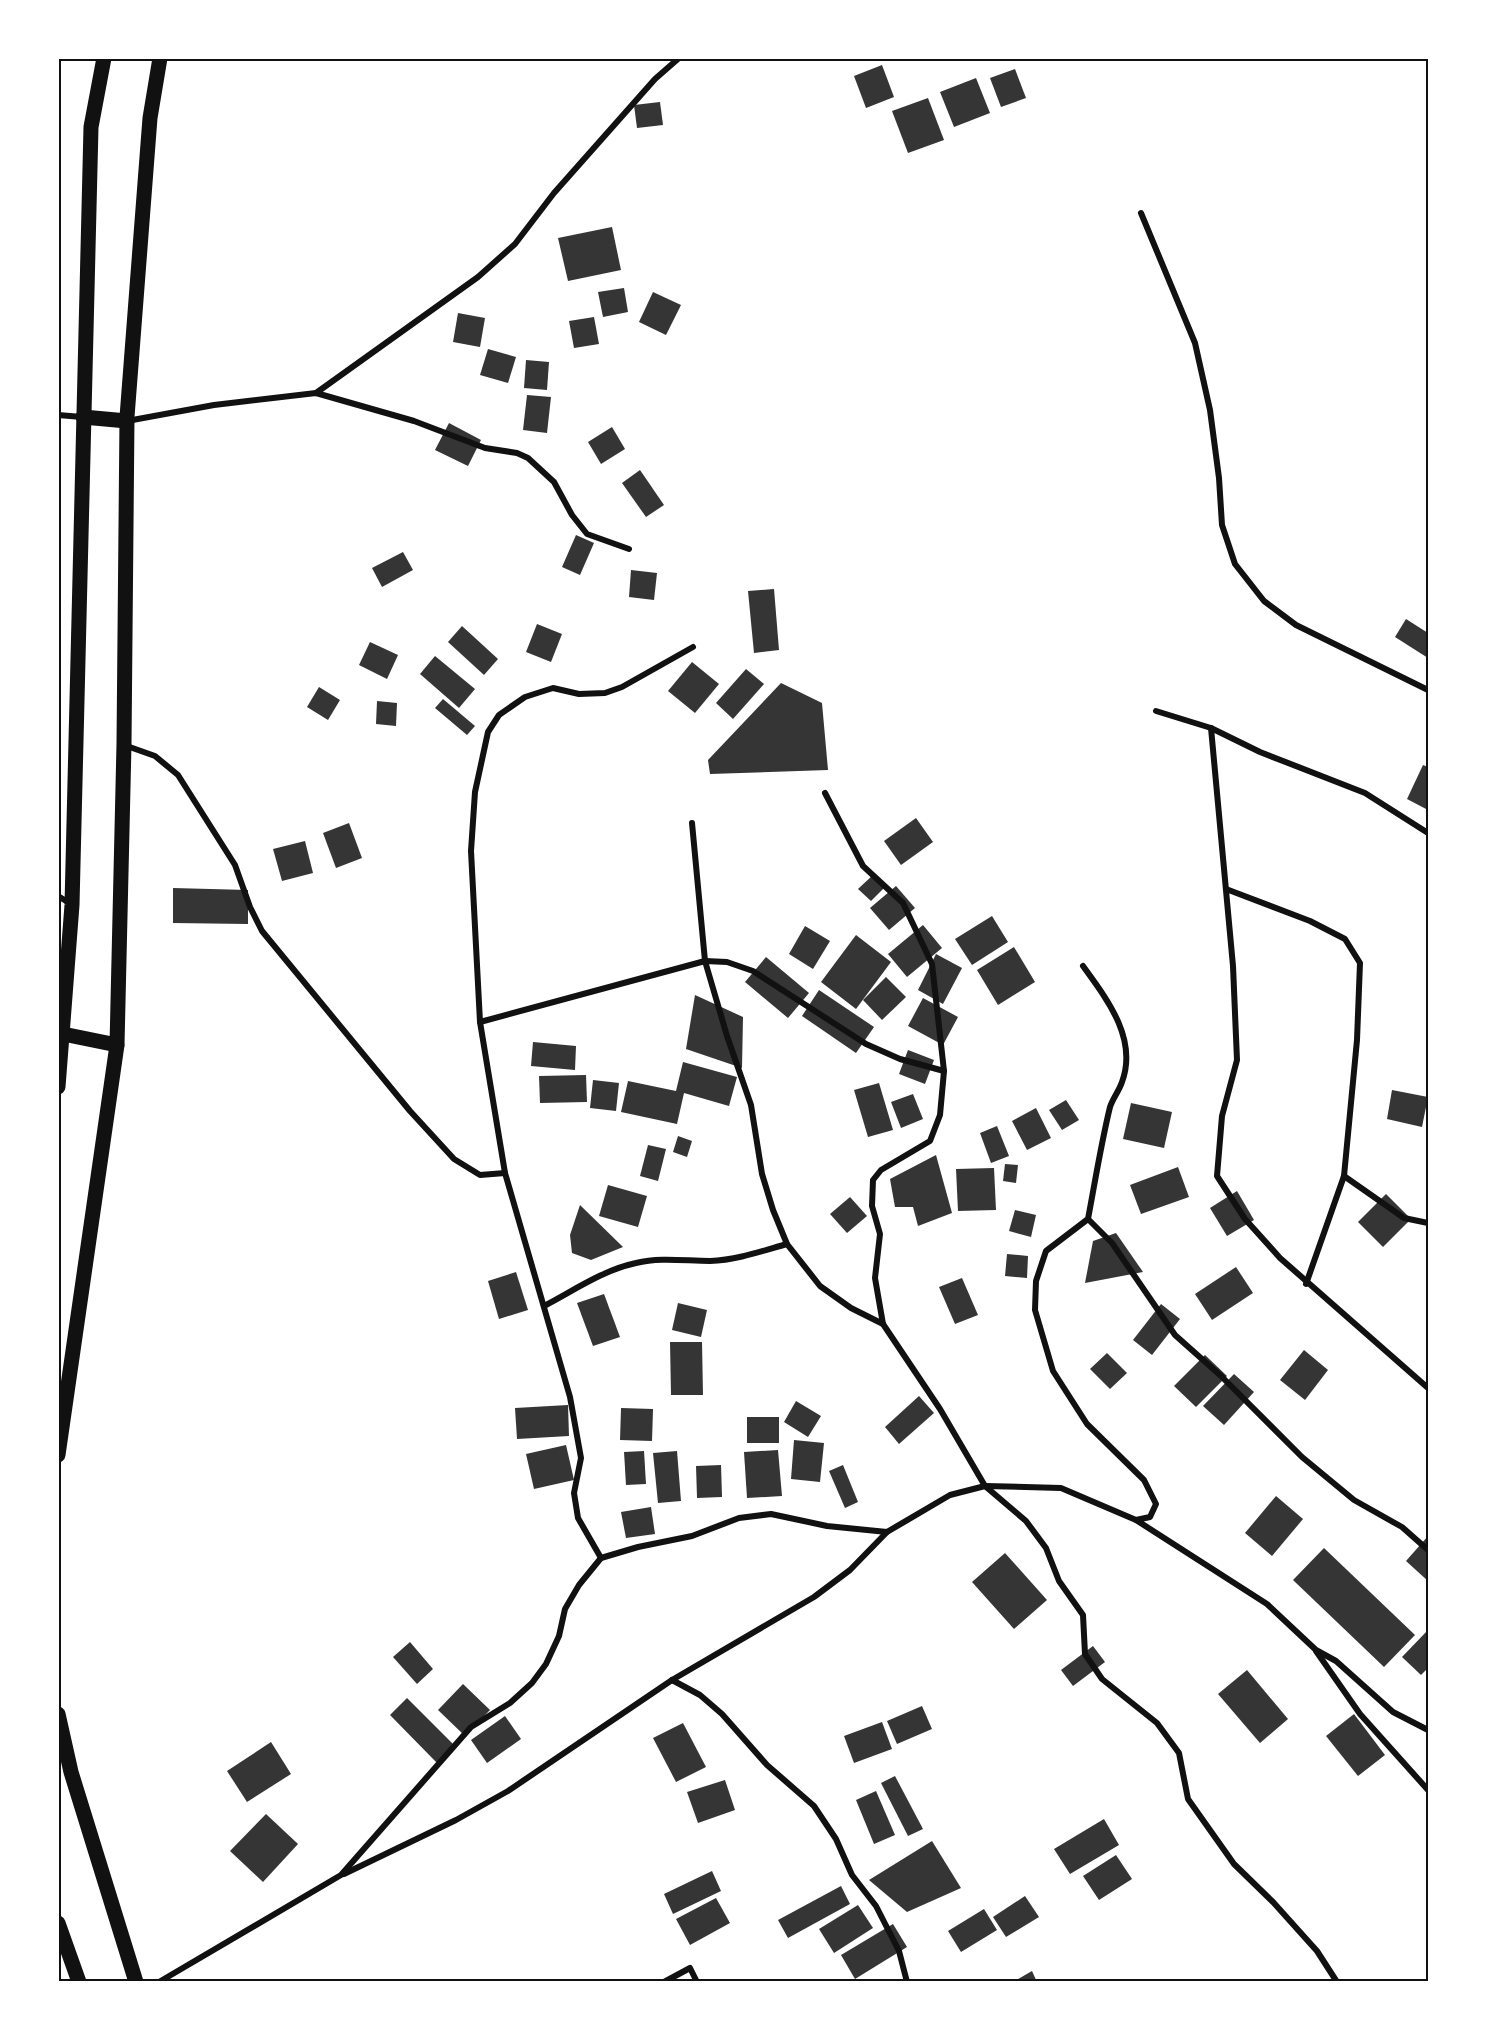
<svg xmlns="http://www.w3.org/2000/svg" width="1487" height="2040" font-family="Merriweather,serif">
<style>
.building{fill:#353535}
.lines{fill:none;stroke-linecap:round;stroke-linejoin:round}
.minor{stroke:#111;stroke-width:6}
.primary{stroke:#111;stroke-width:15}
.neatline{fill:none;stroke:#111;stroke-width:2}
</style>
<rect width="100%" height="100%" fill="#fff"/>
<g class="building">
<path d="M882,65L894,97L866,108L854,76Z"/>
<path d="M1015,69L1026,98L1001,107L990,78Z"/>
<path d="M976,78L990,113L954,127L940,92Z"/>
<path d="M928,98L944,140L908,153L892,111Z"/>
<path d="M660,102L663,125L637,128L634,105Z"/>
<path d="M612,227L621,270L568,281L558,238Z"/>
<path d="M624,288L628,312L603,317L598,292Z"/>
<path d="M653,292L681,305L666,335L639,322Z"/>
<path d="M458,313L485,318L480,347L453,342Z"/>
<path d="M594,317L599,344L574,348L569,321Z"/>
<path d="M488,349L516,357L508,383L480,375Z"/>
<path d="M526,360L549,362L547,390L524,388Z"/>
<path d="M527,395L551,397L547,433L523,430Z"/>
<path d="M449,423L481,440L468,466L435,450Z"/>
<path d="M612,427L625,449L601,464L588,442Z"/>
<path d="M640,470L664,505L646,517L622,483Z"/>
<path d="M576,535L594,543L580,575L562,567Z"/>
<path d="M403,552L413,570L382,587L372,568Z"/>
<path d="M631,570L657,573L654,600L629,597Z"/>
<path d="M774,589L779,650L754,653L748,591Z"/>
<path d="M1406,619L1428,633V658L1395,637Z"/>
<path d="M537,624L562,634L551,662L526,652Z"/>
<path d="M462,626L498,659L484,675L448,642Z"/>
<path d="M370,642L398,655L387,679L359,665Z"/>
<path d="M435,656L475,689L459,708L420,674Z"/>
<path d="M692,662L719,684L695,713L668,691Z"/>
<path d="M746,669L764,684L733,719L716,703Z"/>
<path d="M781,683L822,703L828,770L710,774L708,760Z"/>
<path d="M319,687L340,700L328,720L307,707Z"/>
<path d="M443,699L475,726L467,735L435,708Z"/>
<path d="M377,701L397,703L396,726L376,724Z"/>
<path d="M1423,765L1428,767V810L1407,799Z"/>
<path d="M916,818L933,842L901,865L884,841Z"/>
<path d="M349,823L362,858L336,868L323,833Z"/>
<path d="M305,841L313,873L282,881L273,849Z"/>
<path d="M874,874L886,886L871,901L858,889Z"/>
<path d="M896,886L915,908L889,930L870,908Z"/>
<path d="M173,888L248,890V924L173,923Z"/>
<path d="M992,916L1008,942L972,965L955,939Z"/>
<path d="M923,925L942,948L907,977L888,954Z"/>
<path d="M805,926L830,941L813,969L789,954Z"/>
<path d="M856,935L891,962L856,1009L821,982Z"/>
<path d="M1014,947L1035,982L998,1005L977,970Z"/>
<path d="M936,954L962,968L943,1004L918,990Z"/>
<path d="M766,957L809,993L788,1018L745,982Z"/>
<path d="M886,977L906,997L882,1020L863,1000Z"/>
<path d="M819,990L874,1027L856,1053L802,1016Z"/>
<path d="M695,995L743,1017L742,1068L686,1049Z"/>
<path d="M923,998L958,1017L943,1045L908,1026Z"/>
<path d="M533,1042L576,1046L575,1070L531,1066Z"/>
<path d="M908,1050L934,1060L925,1084L899,1074Z"/>
<path d="M683,1062L737,1077L729,1106L684,1093L677,1124L621,1112L628,1081L676,1091Z"/>
<path d="M586,1075L587,1102L540,1103L539,1076Z"/>
<path d="M593,1080L619,1083L616,1111L590,1108Z"/>
<path d="M879,1083L893,1130L868,1137L854,1090Z"/>
<path d="M1392,1090L1428,1097L1422,1127L1387,1119Z"/>
<path d="M913,1094L923,1119L901,1128L891,1102Z"/>
<path d="M1066,1100L1079,1120L1062,1130L1049,1110Z"/>
<path d="M1131,1103L1172,1112L1164,1148L1123,1139Z"/>
<path d="M1036,1108L1051,1138L1027,1150L1012,1121Z"/>
<path d="M997,1126L1009,1156L991,1163L980,1133Z"/>
<path d="M678,1136L692,1141L687,1157L673,1152Z"/>
<path d="M648,1145L666,1149L658,1181L640,1176Z"/>
<path d="M936,1155L952,1213L918,1226L913,1207H895L890,1179Z"/>
<path d="M1005,1164L1018,1165L1016,1183L1003,1181Z"/>
<path d="M1178,1167L1189,1197L1141,1214L1130,1185Z"/>
<path d="M994,1168L996,1210L958,1211L956,1169Z"/>
<path d="M608,1185L647,1196L638,1227L599,1216Z"/>
<path d="M1237,1191L1254,1220L1227,1236L1210,1208Z"/>
<path d="M1386,1194L1411,1219L1383,1247L1358,1222Z"/>
<path d="M850,1197L867,1216L847,1233L830,1214Z"/>
<path d="M580,1205L623,1247L591,1260L572,1253L570,1235Z"/>
<path d="M1015,1210L1036,1215L1031,1237L1009,1231Z"/>
<path d="M1116,1233L1143,1272L1085,1283L1093,1241Z"/>
<path d="M1007,1254L1028,1256L1027,1278L1005,1276Z"/>
<path d="M1236,1267L1253,1293L1212,1320L1195,1294Z"/>
<path d="M516,1272L528,1310L499,1319L488,1281Z"/>
<path d="M962,1278L978,1315L955,1324L939,1287Z"/>
<path d="M604,1294L620,1337L593,1346L577,1303Z"/>
<path d="M678,1303L707,1310L701,1337L672,1330Z"/>
<path d="M1161,1304L1180,1319L1152,1355L1133,1340Z"/>
<path d="M670,1342H702L703,1395H671Z"/>
<path d="M1304,1350L1328,1370L1305,1400L1280,1380Z"/>
<path d="M1107,1353L1127,1373L1110,1389L1090,1369Z"/>
<path d="M1205,1355L1227,1376L1196,1407L1174,1386Z"/>
<path d="M1234,1374L1254,1392L1224,1425L1203,1406Z"/>
<path d="M919,1396L934,1413L899,1444L885,1427Z"/>
<path d="M796,1401L821,1416L808,1437L784,1422Z"/>
<path d="M568,1405L569,1436L517,1439L515,1408Z"/>
<path d="M621,1408L653,1409L652,1441L620,1440Z"/>
<rect x="747" y="1417" width="32" height="26"/>
<path d="M794,1440L824,1443L820,1482L791,1479Z"/>
<path d="M566,1445L574,1480L534,1489L526,1454Z"/>
<path d="M778,1450L782,1496L747,1498L744,1452Z"/>
<path d="M644,1451L646,1484L626,1485L624,1452Z"/>
<path d="M677,1451L681,1501L658,1503L653,1453Z"/>
<path d="M721,1465L722,1497L697,1498L696,1466Z"/>
<path d="M843,1465L858,1502L845,1508L829,1471Z"/>
<path d="M1276,1496L1303,1519L1272,1556L1245,1533Z"/>
<path d="M651,1507L655,1534L626,1538L621,1512Z"/>
<path d="M1428,1536V1581L1406,1561Z"/>
<path d="M1324,1548L1415,1635L1384,1667L1293,1580Z"/>
<path d="M1005,1553L1047,1600L1014,1629L972,1582Z"/>
<path d="M1428,1630V1668L1421,1675L1402,1657Z"/>
<path d="M410,1642L433,1669L417,1684L393,1657Z"/>
<path d="M1093,1646L1105,1662L1073,1686L1061,1670Z"/>
<path d="M1247,1670L1288,1719L1260,1743L1218,1694Z"/>
<path d="M463,1684L490,1710L465,1736L438,1710Z"/>
<path d="M407,1698L456,1747L438,1764L390,1715Z"/>
<path d="M922,1706L932,1729L897,1744L887,1721Z"/>
<path d="M1354,1714L1385,1755L1358,1776L1326,1736Z"/>
<path d="M505,1716L521,1739L487,1763L471,1740Z"/>
<path d="M882,1722L892,1749L854,1763L844,1736Z"/>
<path d="M683,1723L706,1767L676,1782L653,1738Z"/>
<path d="M271,1742L291,1774L247,1802L227,1771Z"/>
<path d="M895,1776L923,1829L908,1836L881,1783Z"/>
<path d="M725,1780L735,1810L698,1823L687,1792Z"/>
<path d="M876,1791L895,1835L874,1844L856,1800Z"/>
<path d="M266,1814L298,1844L263,1882L230,1851Z"/>
<path d="M1104,1819L1119,1845L1070,1874L1054,1849Z"/>
<path d="M932,1841L961,1888L907,1912L869,1880Z"/>
<path d="M1116,1855L1132,1879L1099,1900L1083,1876Z"/>
<path d="M712,1871L721,1891L673,1914L664,1894Z"/>
<path d="M841,1886L850,1904L788,1938L778,1920Z"/>
<path d="M1025,1896L1039,1917L1006,1937L993,1917Z"/>
<path d="M716,1898L730,1923L690,1945L676,1919Z"/>
<path d="M858,1905L873,1928L834,1953L819,1929Z"/>
<path d="M984,1909L997,1930L961,1952L948,1931Z"/>
<path d="M893,1924L907,1947L855,1979L841,1955Z"/>
<path d="M1032,1971L1037,1982H1013Z"/>
</g>
<g class="lines">
<g class="minor">
<path d="M1141,213L1195,343L1210,410L1219,478L1222,525L1235,564L1264,601L1296,625L1428,690"/>
<path d="M316,393L478,277L515,244L554,193L655,79L679,58"/>
<path d="M58,415L82,417"/>
<path d="M127,421L214,405L316,393L414,421L485,448L517,453L528,458L554,482L572,515L587,534L629,549"/>
<path d="M1156,711L1211,728L1260,752L1365,793L1428,833"/>
<path d="M1211,728L1233,966L1237,1060L1222,1116L1217,1176L1245,1219L1280,1258L1428,1388"/>
<path d="M124,745L155,756L178,775L235,865L250,907L262,931L410,1111L454,1159L480,1175L505,1173"/>
<path d="M825,793L863,866L903,903L932,964L944,1071L940,1115L930,1141L881,1170L873,1180L872,1206L880,1234L875,1278L883,1324L940,1409L985,1486L1026,1521L1046,1548L1059,1581L1083,1615L1085,1654L1102,1679L1157,1723L1179,1753L1188,1799L1234,1864L1273,1902L1317,1951L1337,1982"/>
<path d="M692,823L705,961L727,1036L751,1105L762,1174L773,1210L787,1244L820,1286L851,1308L883,1324"/>
<path d="M1226,889L1310,921L1345,939L1360,963L1357,1040L1344,1176L1306,1284"/>
<path d="M58,896L71,904"/>
<path d="M1083,966C1107,999 1138,1039 1122,1082C1119,1091 1113,1098 1110,1107C1101,1144 1095,1182 1088,1219L1046,1251L1036,1281L1035,1310L1053,1371L1087,1424L1144,1480L1156,1504L1150,1517L1136,1520L1267,1604L1316,1650L1336,1661L1393,1712L1428,1730"/>
<path d="M480,1022L705,961L727,962L753,971L866,1044L900,1059L944,1071"/>
<path d="M1344,1176L1404,1218L1428,1223"/>
<path d="M1088,1219L1112,1243L1175,1335L1221,1376L1302,1457L1354,1500L1402,1527L1428,1550"/>
<path d="M544,1306C573,1291 603,1270 636,1263C661,1257 685,1261 710,1261C737,1260 762,1251 787,1244"/>
<path d="M601,1558L578,1518L574,1493L581,1458L570,1397L505,1173L480,1022L471,851L475,792L488,732L499,715L525,697L553,688L579,694L605,693L622,687L693,647"/>
<path d="M1316,1651L1360,1714L1428,1790"/>
<path d="M672,1680L700,1695L722,1714L767,1765L814,1806L836,1839L852,1875L876,1906L899,1951L907,1982"/>
<path d="M344,1874L456,1820L508,1791L672,1680L814,1597L850,1570L887,1532"/>
<path d="M159,1982L341,1875L471,1727L510,1703L532,1683L546,1664L559,1636L565,1609L579,1585L601,1558L638,1547L692,1536L739,1518L771,1514L827,1526L887,1532L950,1495L985,1486L1061,1488L1136,1520"/>
<path d="M664,1982L690,1968L697,1982"/>
</g>
<g class="primary">
<path d="M83,417L127,421"/>
<path d="M63,1034L117,1045"/>
<path d="M58,1087L72,905L91,127L104,58"/>
<path d="M58,1455L117,1045L124,744L127,417L150,118L160,58"/>
<path d="M58,1714L71,1772L136,1982"/>
<path d="M58,1923L79,1982"/>
</g>
</g>
<rect width="1487" height="2040" fill="none" stroke="#ffffff" stroke-width="120"/>
<rect x="60" y="60" width="1367" height="1920" class="neatline"/>
</svg>
